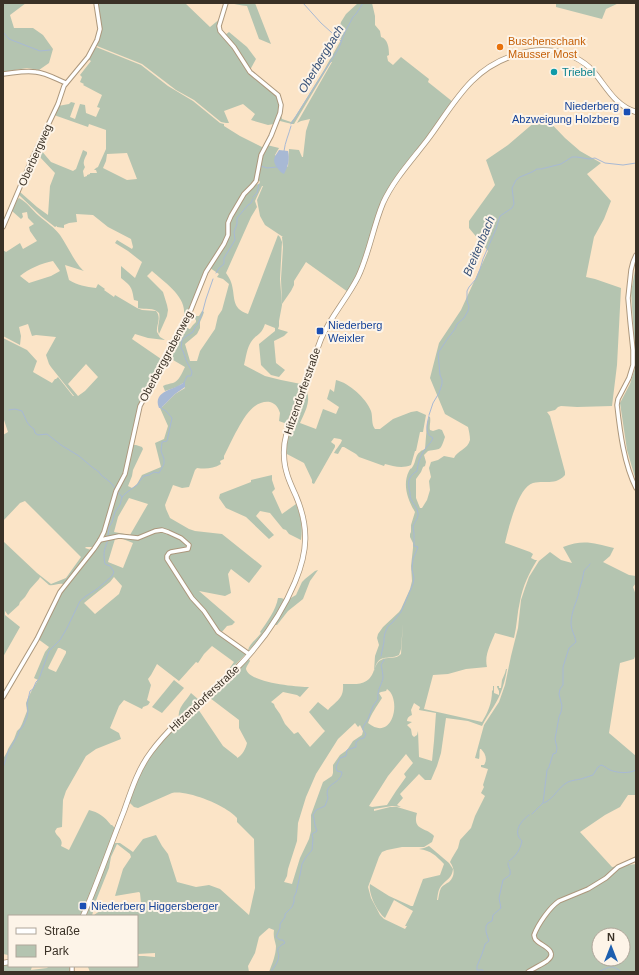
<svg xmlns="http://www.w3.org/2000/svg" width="639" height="975" font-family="Arial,sans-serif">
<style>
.green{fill:#b4c4b0;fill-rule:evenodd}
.water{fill:#a8b9d4}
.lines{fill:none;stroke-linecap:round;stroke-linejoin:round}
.stream{stroke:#a8b9d4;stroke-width:1}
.minor-casing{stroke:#ac977c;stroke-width:5.5}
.major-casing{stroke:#ac977c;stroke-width:6}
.minor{stroke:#fff;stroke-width:3.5}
.major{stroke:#fff;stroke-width:4.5}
.food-dot{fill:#e8710a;stroke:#fdf4e8;stroke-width:1.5}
.culture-dot{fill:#0f9aa8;stroke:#fdf4e8;stroke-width:1.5}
.transit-dot{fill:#1a4fb4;stroke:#fdf4e8;stroke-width:1.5}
.labels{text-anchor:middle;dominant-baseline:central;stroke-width:4;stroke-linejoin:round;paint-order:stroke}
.food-label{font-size:11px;fill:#c56008;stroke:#fdf4e8;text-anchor:start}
.culture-label{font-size:11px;fill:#0d838f;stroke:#fdf4e8;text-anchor:start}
.transit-label{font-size:11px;fill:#164399;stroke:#fdf4e8;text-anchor:start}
.street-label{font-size:11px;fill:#3a3126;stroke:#fdf4e8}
.water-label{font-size:12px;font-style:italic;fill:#39537a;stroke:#fdf4e8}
</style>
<rect width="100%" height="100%" fill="#fbe4c7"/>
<g class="green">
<path d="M3,3H26L10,15L14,28H33L43,35L53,49L49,63L39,70L27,68L3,72Z"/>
<path d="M97,3H185L210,27L221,18L218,27L219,31L228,40L248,71L278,97L281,107L274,124L268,125L251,120L255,114L243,104L224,111L229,123H226L221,122L194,100L176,90L142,64L97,46V45L99,37Z"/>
<path d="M227,3H255L271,44L259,39L247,6C240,6 234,3 227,4Z"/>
<path d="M358,3H372L375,16V25L380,31L381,37C388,39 389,48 389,55L387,56L388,61L393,65L401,57L429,79L428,82L453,102L388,192L365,255L356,277L348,292L306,262L294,281V285L291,291L282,304L281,279L283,247L282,237H283L265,225L260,216L257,200L263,186H262L255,201L257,207L251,217L226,273C228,276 230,279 231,282C236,296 230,308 248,314L278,235L280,237L282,242L280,279L282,305L279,321V326L278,329L288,332L284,336L274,341L276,363L285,370L279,377L271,375L261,365L259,344L275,331V328L265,324C261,336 256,334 251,342C247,348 246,357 244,365L265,376L281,380L301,384L287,424L279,421L280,413C278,407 276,404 270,402C265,401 259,403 255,406C243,414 231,443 224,456V459L220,461L221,464C213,469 205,469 197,468L195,470L189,487L182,488L173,485L165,505L166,509L170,518L189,529L195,531L222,534L262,566L249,583L231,569L228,574L231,593L225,596L199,591L235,622L232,625L227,626L221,633L193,597L168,558L169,554L185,551L189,544L163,529L137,537H107L103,535L117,492L123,480L132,445H136L142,447L143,449L133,470L132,476L128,486L132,488L134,487L137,484L142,475L161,467L155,443L164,439L168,426L160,408H161L175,394L185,388L183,383L177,387L165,391L163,386C167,384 169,384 173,383C179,381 182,373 185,367L168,357L187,322V327L189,329H190L193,325L196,322V320L194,318V316H199L202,311L204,312L203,315L200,322V328L197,334L185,344L190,361H197L200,351L215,329L218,316L222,310L229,284L223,279L217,277L219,274L210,268L225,244L229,223L243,197L254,185L259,184L260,182L257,178L259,163L267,145L279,148L275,155L288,167L289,149L299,150L302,157H303L306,131L310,119L301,121L297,123L332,62H331L294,124H292L280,121V119L281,114L282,119L291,122L295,117L324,70L341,40L338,34L341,22L346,14ZM129,498L148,504L130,535L114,532L118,517Z"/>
<path d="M556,3H619L606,9L602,19L556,7Z"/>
<path d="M229,32L247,47L256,59L250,70L225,35Z"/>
<path d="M96,47L141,65L168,86L193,101L220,123L224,124V126L240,136L264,148L254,181L231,216L227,235L224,244L207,269L187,318L177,335C180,328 184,322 184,314C186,296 164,282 152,271L147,276L163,292L167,305L168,310L167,316L159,334C156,327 161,320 159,313C154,307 145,310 138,308V301L134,300C132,287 131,286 121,278V266L135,278L142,262L128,251L115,243L117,240L132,249L133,247L131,239L108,227L93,215L76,214L77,222L69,223L64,225V228L57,227V226L55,227L41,216L19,195L20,192L37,207L48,215L50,186L55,173L38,155L35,154L45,136H47L45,137L40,149L51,162L73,171L76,169L83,150L87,152V154C85,158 82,162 85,167L83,171L84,177L87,176V175L90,174V173H97L96,170H94L96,168L98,167L106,149V130L89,124L88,127L54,115L58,106L69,104L71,102L75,103L70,117L75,119L80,104L85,105L86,113L96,117L100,108L97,107L102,95L83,85L84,84L80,82L82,77L80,75L91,61L88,59ZM127,153L137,179L127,180L103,168L106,161L107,154Z"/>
<path d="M543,115L565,138L580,151L601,163L587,174L611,201L604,219L594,237L586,277L595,279L621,288L617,365L612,406L577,407L561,406L558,407L555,410L547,412L550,416L565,472V475C555,486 545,480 533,483C518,487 508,530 505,543L530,552L533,554L531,558L535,560H537C529,573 523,586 520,601C517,613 517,626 514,638L495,633C491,644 484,655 487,667L466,669L448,674L433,675L424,709L482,722C488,712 492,703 492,691L493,690V686H494V693L499,695V691L497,687V686H499V688H501L502,680L505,673L506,669H507C505,682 501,695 494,706C490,713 485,719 482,726L468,721L446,718L441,753L437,766L431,780H425L419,774L400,794L403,798L397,805L401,807L392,806L374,809V811L390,807H397L417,813C412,831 426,827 434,836L432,842L424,847H402L387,850L382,852L379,857L368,887L371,898L380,915L384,919L405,929L407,926H405L413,911L394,900L385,918C377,912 368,893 370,884L389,896L411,906H413L423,879L440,875L444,864C435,855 432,851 419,849L424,848L429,846L449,863L453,869C452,878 447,879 442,885C438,889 438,894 437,900H438C439,896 439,892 441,888C443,885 446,884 449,882C455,876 455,869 450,862L452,858L458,848L460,840L471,828L475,816L485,796L481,793L484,787L483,785L488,769L481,767V765H484C488,759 485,753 481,749H480C479,752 480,756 479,759L475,758L484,725L499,702L505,685L511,656L518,628L521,600L525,588L529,577L539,561L550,552L561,560L572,563L563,547C583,539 594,543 614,548L610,556L603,562L629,575L636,576V583L633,587L636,595V654L634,659L620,663L609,733L636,756V795H628L620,807L605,815L580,832L612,867L636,864V972H269C272,964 276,955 276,946C275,940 273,938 274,930L269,928L261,935L259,937L255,953L248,966L249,972H90L88,967L90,966H137V956H144L155,957V953L137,954V916H93C106,905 126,905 141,903L140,893L139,892L115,896L123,869L131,857L130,854L117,844L111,857L109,868L95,903L92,916H86L111,849L115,843H120L133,852L143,839L156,835L162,846L168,854L177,882L196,887L209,885L220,889L249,915L255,888L254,839L237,822V818C234,815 231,812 227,810C216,802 185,790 172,793L138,808L134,807L129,802C137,779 147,758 163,739C173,728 185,719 195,709L197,710L198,709L223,746L237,757V758C242,756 246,748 247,743L239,728V720L210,698L212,697L211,694L249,659L250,661C249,663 246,667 246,669C249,683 298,687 309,687L300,697L297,695L283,692L271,702L274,704L275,707L280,714L285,724L294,734L298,732L310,747L325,731L323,729L309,712L318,702L328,710C337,700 344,699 343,684C357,684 369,686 374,670C376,666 377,662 381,660C387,656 396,660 401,654L403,623L401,649L399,655C386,661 379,652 374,671L375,656L379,645L377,638L378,634L383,627L399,612L401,609L410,589L412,581L411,566L413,548V543L410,537V534L411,532V525L415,512C408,500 402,485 409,471C412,466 410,471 413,466C416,462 415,455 420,452C421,450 424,450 425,449L427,424L429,417H430C431,422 429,426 430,430L433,431L439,429L442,430L445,437C440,452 441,448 428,451L424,455L426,462L425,466L423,467L421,472L416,479V498L420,508H422L427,500L430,490L429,481L431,477L429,468L431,462L438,460L444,456L454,458C457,451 468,449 470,440C470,436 469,431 468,427L445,414L430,378L439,343L461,310L488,251L469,228V221L495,185L486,160L508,145ZM387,689C402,699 393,743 368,723C371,714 377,706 382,698L379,693L381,692L386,691ZM414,703L420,707L419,710L436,713L434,741L432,761L419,757L418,731L417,735L414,737L412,735L411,729L407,725L412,722L407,721C407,718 409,716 412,715L411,710ZM355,723L358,727L360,725L363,731L362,735L353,741L347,750L340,755L333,765V773L332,776L323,782L311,815V831L309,839L300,858L292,884L284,882L287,876L288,869L297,841L298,823L306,797L316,774L338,739ZM406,754L413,763L404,774L406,777L396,791L387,805L372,807L369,806L388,776ZM599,935H623V959H599Z"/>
<path d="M19,198C27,202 32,210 39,216C47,223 54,227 60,235C67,245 76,265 84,271L65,265L69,280C77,285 86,287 96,288L98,284L105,289L104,290L114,297L115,295L137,308L142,310L156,311C162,318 156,325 157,332L160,337L165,340L148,338L135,334L132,339L164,361L139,405L126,467L103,532L93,547H86L85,548L91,550L63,585V584C58,583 54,586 49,585L40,577L39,579L30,589L25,597L20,602L19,605L8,615L5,611V615L20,627L3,657V541L37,573L51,584L66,578L81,557L25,501L20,503L3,521V435L8,432L4,420V415L3,414V338L27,350L37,361L33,372L52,383L55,379H56L58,377L73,396H74L51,367L49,364L46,355L56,337L36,335L32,336L28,324L19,327L21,336L20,345L3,336V250L6,252L20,243L23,249L37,241L30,231L29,227L34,224L28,218L27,212L22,213L23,217L21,219L12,211L16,201ZM53,261L60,271L51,276L29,283L20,276C28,269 42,263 53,261ZM86,364L98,377L85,391L78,396L68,384Z"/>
<path d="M636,265V481L627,450L620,403L630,384L636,365L631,292Z"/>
<path d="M336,380C349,383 366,398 371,411C373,417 371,424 375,429H380L393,419L411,412L417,411L426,415L423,432H420L416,451H415L411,465C402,469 393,466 385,464L384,466L359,457L356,454L344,447H342L338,454L334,453C336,449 341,444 342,440L340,439L334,438L331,442L335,445V447L314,484L312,483V480L304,463L285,453L288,435L304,391L307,392C311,402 304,414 300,423L316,429L323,409L336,414L339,407L327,399L330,389L334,392Z"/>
<path d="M272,475V480L275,489L272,492L282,514L296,504C301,517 303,526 301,540L289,534L286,530L283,529L270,513L260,511L256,516L274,535L269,539L246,517L226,508L219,498L220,494L251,482V480Z"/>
<path d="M162,531L182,540L187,545L188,548L171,552L166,560L219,634L246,654L230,670L229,669L234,662L212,646L204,654L198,663L196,662L179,681L157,664L151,675L148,679L151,685L147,700L150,702L148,705L143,707L142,709L124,700L119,706L110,728L119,733L121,739L96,749L86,756L66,791L63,800L62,827L57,828L55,831C56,837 64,838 61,846L69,850L89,810C98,812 105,817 111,825H112L115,828L90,894L83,907L81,916H9V957L8,956V955L3,954V759L7,752L8,749L14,739L17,731L20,728L22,724L27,711L26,703L28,698L32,690L38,680L34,678L45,652L49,647L38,639L60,593L100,543L103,541L116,537L133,539L151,533ZM115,539H123L133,543L123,568L108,562ZM114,577L122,586L119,594L95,614L84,603L110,582ZM58,648H60L66,651V653L56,672L49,669L48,668Z"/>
<path d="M318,570L310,581L303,599L288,611L277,625H275L278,618L289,599L296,595L302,582L305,579L315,571Z"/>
<path d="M278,598H281L284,599C276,618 263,637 248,651C249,644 257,639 261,633L260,632C267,622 276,610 278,598Z"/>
<path d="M174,680L184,688L162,713L152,707Z"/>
<path d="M191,693L199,700L179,718C177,708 186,701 191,693Z"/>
<path d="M3,964H9V966H32L31,970L47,968L48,967L54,966H71V972H3Z"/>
</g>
<g class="water">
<path d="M279,150L288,151C290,159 288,167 284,174C280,172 279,170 276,166C272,160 275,156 279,150Z"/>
<path d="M184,382L185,383V387L175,394L161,408H159C152,390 176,390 184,382Z"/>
</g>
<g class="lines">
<g class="stream">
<path d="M303,3L321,23L341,41"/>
<path d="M3,32L9,39L40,51L50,50"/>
<path d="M291,124L339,48L345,32L353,17L356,14L363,3"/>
<path d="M284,151C285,142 289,134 291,126"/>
<path d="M261,166L267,168L277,167"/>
<path d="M253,197L257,193L259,184"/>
<path d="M216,273L219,268L224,264V258L235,240L234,232L237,224V218L248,205L251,203L253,199"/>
<path d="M184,383L187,376H191L192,372L186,360L183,351L181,348L182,340L185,337L193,332L195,327L198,324L202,314L206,299L213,279"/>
<path d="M9,410L15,409L22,411L27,422L30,426L34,429L35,433L38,435L47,434L61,445L79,456L92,467L99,472L101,475L110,482L116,489"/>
<path d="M429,415L433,403L439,393L442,384V380L440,375L438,353L448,338L455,329L457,324L464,318L468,311L469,307L467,301V291L469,287L476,279L480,269L483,259L496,229L500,216L512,208L514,204L512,188L516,180L520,177L532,172L537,169H541L561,164L572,157H577L589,159L595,158L605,163L623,165L636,163"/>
<path d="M118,492L122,497"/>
<path d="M108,537L109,527L112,522L115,512L120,505L122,497L126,493L138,484L141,479L144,476L149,475L154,472L159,473L164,464V459L161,451L162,442L167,441L172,418L166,411L161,408V407"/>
<path d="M381,656L384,642V638L385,633L388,626L392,623L401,612L413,584L414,578L412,569L413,559L418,547L414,546C414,541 414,537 414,533C414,531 413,529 413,527C414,522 419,518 418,513C417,507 413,504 411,499C410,497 410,495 410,493C408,483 407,477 417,471C418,463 420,456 425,449C428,445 431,443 433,438C424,434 427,424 429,416"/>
<path d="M3,768L8,752L18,735L19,731L23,726L27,717L28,711L27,704L30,691L33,689L36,682L39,679L49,651L60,640L67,628L80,601L86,596L97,589L112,576L114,572L110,566L105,564C103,553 104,550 108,540"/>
<path d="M544,803C555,798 557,788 568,782C573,780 576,780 581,779C585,778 589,776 593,775L598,767L601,765C605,766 606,768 610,770C618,773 628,774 636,770"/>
<path d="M532,814L543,803L547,770L549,767L553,754L556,753L557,748L555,739L559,717L561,712L562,706L559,694L560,689L563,685V667L569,648L576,642C575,635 571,630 571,624C571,614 575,605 578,596C579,591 580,586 582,581C583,578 583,574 584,571C585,569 589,566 590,564"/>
<path d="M509,861C516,856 520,850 522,841C512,832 521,821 529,815"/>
<path d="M271,972C273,968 277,964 278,960C281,951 272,950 285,943L283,940H280L276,937L280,928V924L285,917V914L292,907L294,902V897L296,893L300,875L302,864L306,857L312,850L313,839L312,834L317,831C314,825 315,821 313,815L316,810L325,806L328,798C323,782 341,785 342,772L337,771L336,767L340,758L346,756L347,750L356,747V742L360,739L364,738L366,734L363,730V727L368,719L373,706L378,699C377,689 381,687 383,678C383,674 382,669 381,665L384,660"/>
<path d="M483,972V970H477V966L482,954L484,948L485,944L489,941L486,932V926L488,923L492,921L493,915L501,908L499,898L503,880L510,875C511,868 508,868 508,863"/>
<path d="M597,972C610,968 609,963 622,972"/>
</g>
<g class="minor-casing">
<g id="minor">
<path d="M3,74C14,73 25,70 36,72C46,73 56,79 66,83"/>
<path d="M3,227L31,161L58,104L64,86L88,57L97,40L100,29L96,3"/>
<path d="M636,255L633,262L631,270L628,298L630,321L633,350V365L629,378L618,399L617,405C620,432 624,464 636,488"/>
<path d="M100,540L119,536L138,538L155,531L162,530L168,532L181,538L189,545L188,549L171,552L169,553L167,556V559L192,598L204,611L218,632L249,654"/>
<path d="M3,697L37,639L60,592L94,549L100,540L104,532L116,491L125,474L140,406L161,368L186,322L206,272L224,244L228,235V223L231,216L244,194L252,186L256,181L261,155L271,136L280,113L281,105L278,95L250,72L234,47L220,31L219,26L226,3"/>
<path d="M72,972V966"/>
<path d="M528,972C534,968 541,965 547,961C559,951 542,946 537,941C534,939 535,938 534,935C538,924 550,907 559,901L588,889L606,878L618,867L636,859"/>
</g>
</g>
<g class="major-casing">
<g id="major">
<path d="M83,916C98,882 110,846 124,811C131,791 138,769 151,752C174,721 207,697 234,671C260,645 281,616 295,582C308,551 309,527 296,496C290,483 284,470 284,455C283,437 291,421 297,404C304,383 313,361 321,339C330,317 347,299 358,277C369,254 373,227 383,203C394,179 412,160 428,139C454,104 470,69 515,55C527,51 541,49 554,51C568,53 583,60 593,71C606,86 615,106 636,112"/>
<path d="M3,963L9,962"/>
</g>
</g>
<use href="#minor" class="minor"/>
<use href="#major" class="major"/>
</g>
<circle class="food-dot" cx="500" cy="47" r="4"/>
<circle class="culture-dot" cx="554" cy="72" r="4"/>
<g class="transit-dot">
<rect x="623" y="108" width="8" height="8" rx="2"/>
<rect x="316" y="327" width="8" height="8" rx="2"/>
<rect x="79" y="902" width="8" height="8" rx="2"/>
</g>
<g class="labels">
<g class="food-label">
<text x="508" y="41">Buschenschank<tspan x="508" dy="13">Mausser Most</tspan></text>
</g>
<g class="culture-label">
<text x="562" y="72">Triebel</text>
</g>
<g class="transit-label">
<text x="619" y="106" text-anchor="end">Niederberg<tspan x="619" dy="13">Abzweigung Holzberg</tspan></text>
<text x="328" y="325">Niederberg<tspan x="328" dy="13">Weixler</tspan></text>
<text x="91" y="906">Niederberg Higgersberger</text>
</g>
<g class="street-label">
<text transform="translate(35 155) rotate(-66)">Oberbergweg</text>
<text transform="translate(166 356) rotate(-62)">Oberberggrabenweg</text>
<text transform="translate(302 391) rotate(-71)">Hitzendorferstraße</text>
<text transform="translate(204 698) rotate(-43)">Hitzendorferstraße</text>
</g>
<g class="water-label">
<text transform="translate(321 59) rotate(-59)">Oberbergbach</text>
<text transform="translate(479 246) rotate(-67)">Breitenbach</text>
</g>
</g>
<rect width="639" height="975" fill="none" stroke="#3a3126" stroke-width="8"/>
<rect x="8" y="915" width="130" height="52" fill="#fdf4e8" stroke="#afa69a"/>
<rect x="16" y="928" width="20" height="6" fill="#ffffff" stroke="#afa69a"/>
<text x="44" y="935" font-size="12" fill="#3a3126">Straße</text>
<rect x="16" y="945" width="20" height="12" fill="#b4c4b0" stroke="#afa69a"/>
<text x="44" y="955" font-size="12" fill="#3a3126">Park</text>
<g transform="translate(611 947)"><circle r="19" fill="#fdf4e8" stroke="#afa69a"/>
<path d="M0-3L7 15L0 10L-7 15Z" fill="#1d5faf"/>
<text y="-6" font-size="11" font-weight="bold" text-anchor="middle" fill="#3a3126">N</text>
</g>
</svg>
